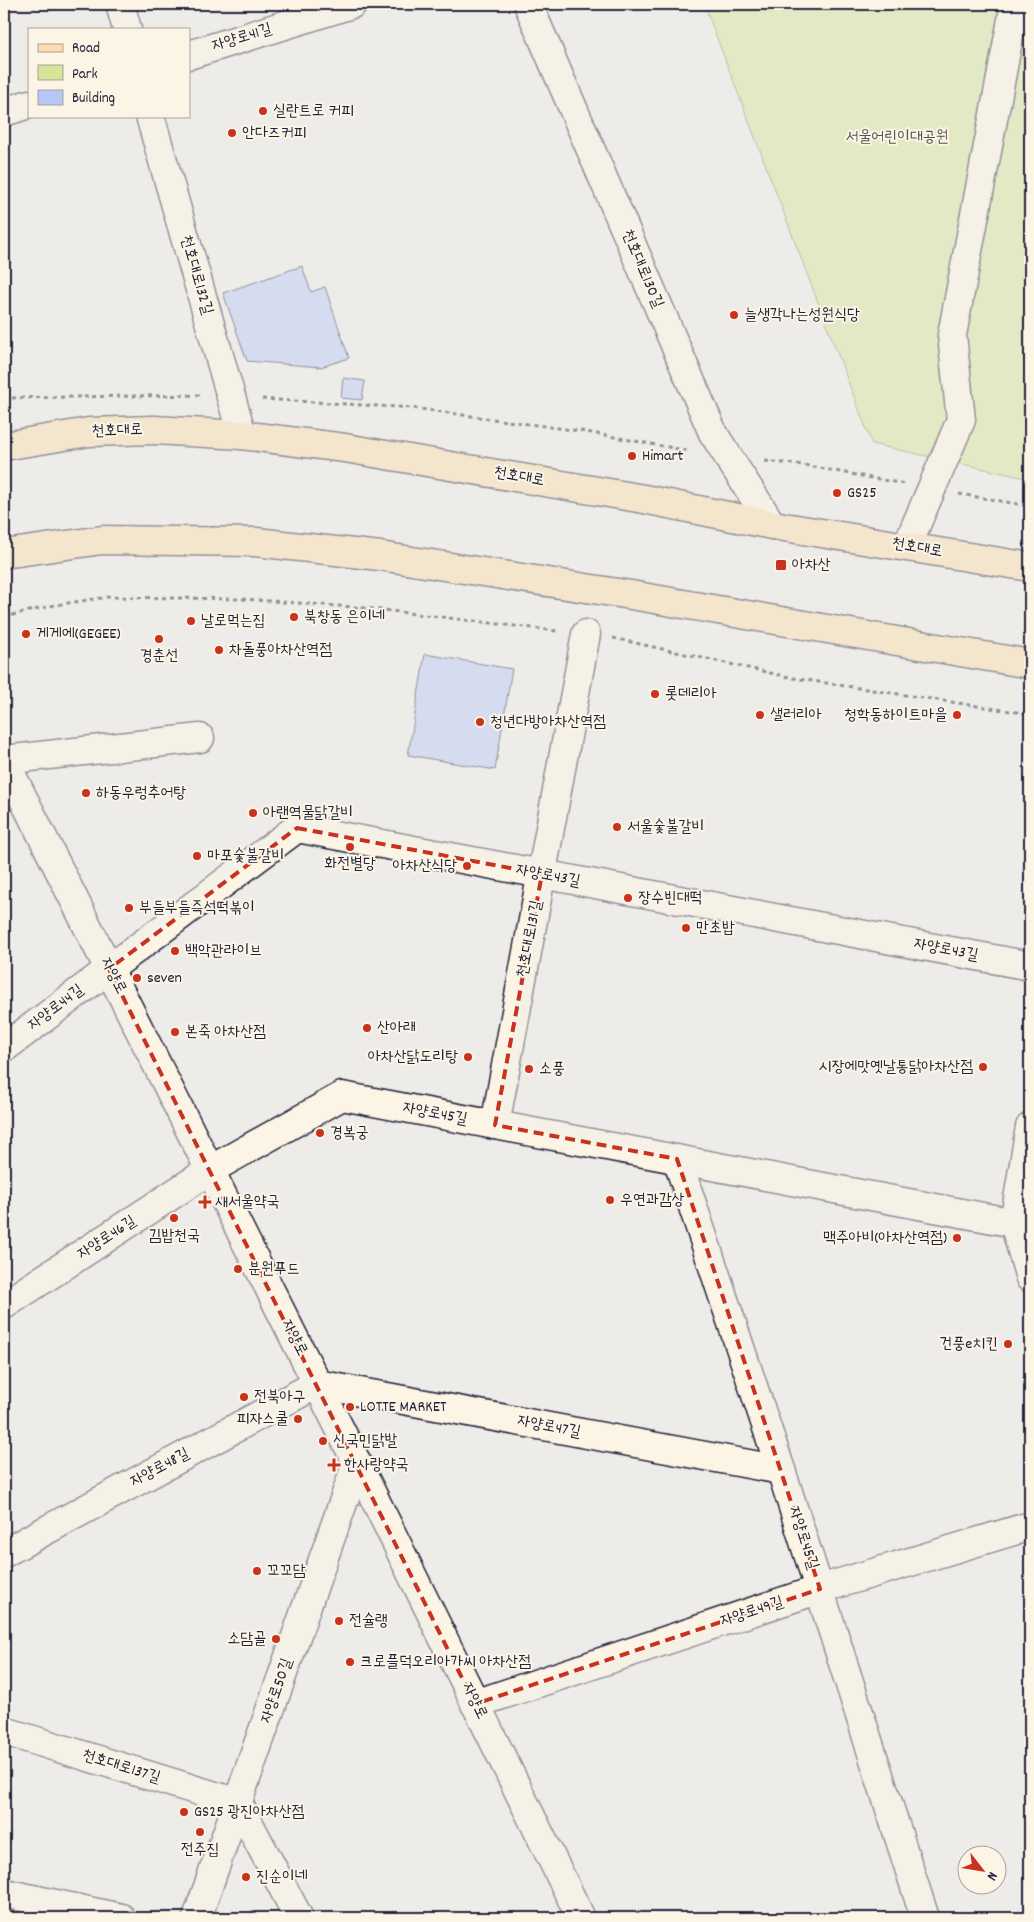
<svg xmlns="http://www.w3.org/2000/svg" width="1034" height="1922" font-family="Dekko,'Poor Story',sans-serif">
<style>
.green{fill:#d6e497;stroke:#7c8369}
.building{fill:#b5c7f7;stroke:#22223b}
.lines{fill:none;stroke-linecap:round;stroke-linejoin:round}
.minor-casing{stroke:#22223b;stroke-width:31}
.major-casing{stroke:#22223b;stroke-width:31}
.path{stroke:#22223b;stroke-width:3;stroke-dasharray:4 4;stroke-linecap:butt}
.minor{stroke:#fcf5e5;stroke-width:28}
.major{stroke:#fbddab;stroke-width:28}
.marked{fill:none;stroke:#c8321e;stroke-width:4;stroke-dasharray:10 6;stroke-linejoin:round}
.poi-dot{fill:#c8321e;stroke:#fcf5e5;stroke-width:2}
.labels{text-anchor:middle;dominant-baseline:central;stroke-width:4;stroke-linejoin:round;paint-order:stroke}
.street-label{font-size:16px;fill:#22223b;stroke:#fcf5e5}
.poi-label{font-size:16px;fill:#22223b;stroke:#fcf5e5;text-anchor:start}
.park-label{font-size:16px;fill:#4f5252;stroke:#fcf5e5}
</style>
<rect width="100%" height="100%" fill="#eeece9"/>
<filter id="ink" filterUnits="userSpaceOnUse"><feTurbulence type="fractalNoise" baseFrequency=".02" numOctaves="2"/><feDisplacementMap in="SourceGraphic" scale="10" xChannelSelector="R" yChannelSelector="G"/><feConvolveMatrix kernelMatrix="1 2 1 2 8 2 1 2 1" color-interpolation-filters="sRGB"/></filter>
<g filter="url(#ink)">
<path class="green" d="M704,4H1030V479L872,444Z"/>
<g class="building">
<path d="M302,266L311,292L325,287L349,358L321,367L247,361L223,293Z"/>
<path d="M343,378L365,381L362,400L341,398Z"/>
<path d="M425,654L512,669L495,770L408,755Z"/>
</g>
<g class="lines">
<g class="minor-casing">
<g id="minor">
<path d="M120,4L127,29"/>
<path d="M528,4L713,433L772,525"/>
<path d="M189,55L352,4"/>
<path d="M4,112L29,104"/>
<path d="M150,116L242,435"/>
<path d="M907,546L961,420L952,335L1015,4"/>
<path d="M4,760L357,1463L581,1918"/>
<path d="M4,760L200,738"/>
<path d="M4,1048L297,828L1030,966"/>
<path d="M495,1125L586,634"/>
<path d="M1030,1127L1014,1223L1030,1278"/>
<path d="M677,1159L781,1470L925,1918"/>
<path d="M4,1305L210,1170L342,1096L1030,1226"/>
<path d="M4,1553L317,1384L781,1470"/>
<path d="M475,1704L820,1589L1030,1526"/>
<path d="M4,1731L238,1803L299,1918"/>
<path d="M4,1893L121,1918"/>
<path d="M197,1918L357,1463"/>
</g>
</g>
<g class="major-casing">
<g id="major">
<path d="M4,446L89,432L154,430L242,435L345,448L644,499L772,525L1030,567"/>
<path d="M4,554L102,540L256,542L380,556L631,595L1030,664"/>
</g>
</g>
<g class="path">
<path d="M4,398L201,395"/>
<path d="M262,399L413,408L587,432L689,451"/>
<path d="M765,461L803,465L904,484"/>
<path d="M959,494L1030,506"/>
<path d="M4,617L55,605L108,597L242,599L366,608L557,631"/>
<path d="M613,638L793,678L1030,714"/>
</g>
<use href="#minor" class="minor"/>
<use href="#major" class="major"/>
</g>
</g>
<path d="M0 0H1034V1922H0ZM297,828L542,874L495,1125L677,1159L820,1589L475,1704L109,969Z" fill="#eeece9" fill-opacity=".55" fill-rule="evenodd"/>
<path class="marked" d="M297,828L542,874L495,1125L677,1159L820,1589L475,1704L109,969Z"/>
<g class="poi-dot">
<circle cx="263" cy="111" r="5"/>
<circle cx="232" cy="133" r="5"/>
<circle cx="734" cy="315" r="5"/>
<circle cx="632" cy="456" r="5"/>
<circle cx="837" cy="493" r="5"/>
<rect x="775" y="559" width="12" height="12" rx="2.5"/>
<circle cx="294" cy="617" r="5"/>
<circle cx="191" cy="621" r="5"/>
<circle cx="26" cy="634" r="5"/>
<circle cx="159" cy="639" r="5"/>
<circle cx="219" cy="650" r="5"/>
<circle cx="655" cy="694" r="5"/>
<circle cx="760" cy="715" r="5"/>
<circle cx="957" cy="715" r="5"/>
<circle cx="480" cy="722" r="5"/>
<circle cx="86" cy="793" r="5"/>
<circle cx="253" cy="813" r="5"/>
<circle cx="617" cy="827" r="5"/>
<circle cx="350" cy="847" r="5"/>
<circle cx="197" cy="856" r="5"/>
<circle cx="467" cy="866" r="5"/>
<circle cx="628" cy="898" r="5"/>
<circle cx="129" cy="908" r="5"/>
<circle cx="686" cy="928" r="5"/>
<circle cx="175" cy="951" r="5"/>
<circle cx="137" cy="978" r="5"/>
<circle cx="367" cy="1028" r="5"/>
<circle cx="175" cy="1032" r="5"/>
<circle cx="468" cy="1057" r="5"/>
<circle cx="983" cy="1067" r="5"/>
<circle cx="529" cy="1069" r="5"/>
<circle cx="320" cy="1133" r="5"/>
<circle cx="610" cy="1200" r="5"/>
<path d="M202.5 1194.5h5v5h5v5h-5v5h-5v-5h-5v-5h5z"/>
<circle cx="174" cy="1218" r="5"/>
<circle cx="957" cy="1238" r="5"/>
<circle cx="238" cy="1269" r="5"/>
<circle cx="1008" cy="1344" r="5"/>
<circle cx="244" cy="1397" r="5"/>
<circle cx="350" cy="1407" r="5"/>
<circle cx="298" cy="1419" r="5"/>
<circle cx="323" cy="1441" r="5"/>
<path d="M331.5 1457.5h5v5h5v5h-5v5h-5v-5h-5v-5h5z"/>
<circle cx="257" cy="1571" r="5"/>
<circle cx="339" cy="1621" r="5"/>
<circle cx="276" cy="1639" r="5"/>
<circle cx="350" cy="1662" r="5"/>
<circle cx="184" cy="1812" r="5"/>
<circle cx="200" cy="1832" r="5"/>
<circle cx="246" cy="1877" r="5"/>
</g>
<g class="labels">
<g class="street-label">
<text transform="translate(242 38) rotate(-17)">자양로41길</text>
<text transform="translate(642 269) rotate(67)">천호대로130길</text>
<text transform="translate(196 275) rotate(74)">천호대로132길</text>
<text transform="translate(117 431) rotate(-2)">천호대로</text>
<text transform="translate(519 477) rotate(10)">천호대로</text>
<text transform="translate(917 548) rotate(10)">천호대로</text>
<text transform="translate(548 876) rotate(11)">자양로43길</text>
<text transform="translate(530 939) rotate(-79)">천호대로131길</text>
<text transform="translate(946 950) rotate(11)">자양로43길</text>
<text transform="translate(113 976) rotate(63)">자양로</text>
<text transform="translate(56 1008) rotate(-37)">자양로44길</text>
<text transform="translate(435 1114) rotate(11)">자양로45길</text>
<text transform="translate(107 1238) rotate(-33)">자양로46길</text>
<text transform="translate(294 1338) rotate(63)">자양로</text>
<text transform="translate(549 1427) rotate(11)">자양로47길</text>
<text transform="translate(160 1468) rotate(-28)">자양로48길</text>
<text transform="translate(803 1538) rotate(72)">자양로45길</text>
<text transform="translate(752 1612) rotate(-18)">자양로49길</text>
<text transform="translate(277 1691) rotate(-71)">자양로50길</text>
<text transform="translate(474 1701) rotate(64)">자양로</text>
<text transform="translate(121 1767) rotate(17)">천호대로137길</text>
</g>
<g class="poi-label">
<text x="273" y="111">실란트로 커피</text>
<text x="242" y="133">안다즈커피</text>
<text x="744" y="315">늘생각나는성원식당</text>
<text x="642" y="456">Himart</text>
<text x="847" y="493">GS25</text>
<text x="792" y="565">아차산</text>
<text x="304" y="617">북창동 은이네</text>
<text x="201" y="621">날로먹는집</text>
<text x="36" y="634">게게에(GEGEE)</text>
<text x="229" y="650">차돌풍아차산역점</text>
<text x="159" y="656" text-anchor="middle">경춘선</text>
<text x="665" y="694">롯데리아</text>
<text x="770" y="715">샐러리아</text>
<text x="947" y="715" text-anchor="end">청학동하이트마을</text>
<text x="490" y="722">청년다방아차산역점</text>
<text x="96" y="793">하동우렁추어탕</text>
<text x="263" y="813">아랜역물닭갈비</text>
<text x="627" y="827">서울숯불갈비</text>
<text x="207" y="856">마포숯불갈비</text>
<text x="350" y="864" text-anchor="middle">화전별당</text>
<text x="457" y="866" text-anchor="end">아차산식당</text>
<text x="638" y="898">장수빈대떡</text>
<text x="139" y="908">부들부들즉석떡볶이</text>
<text x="696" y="928">만초밥</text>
<text x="185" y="951">백악관라이브</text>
<text x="147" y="978">seven</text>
<text x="377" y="1028">산아래</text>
<text x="185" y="1032">본죽 아차산점</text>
<text x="458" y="1057" text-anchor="end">아차산닭도리탕</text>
<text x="973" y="1067" text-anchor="end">시장에맛옛날통닭아차산점</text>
<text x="539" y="1069">소풍</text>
<text x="330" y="1133">경복궁</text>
<text x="620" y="1200">우연과감상</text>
<text x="215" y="1202">새서울약국</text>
<text x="174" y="1236" text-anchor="middle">김밥천국</text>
<text x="947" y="1238" text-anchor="end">맥주아비(아차산역점)</text>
<text x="248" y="1269">분원푸드</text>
<text x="998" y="1344" text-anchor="end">건풍e치킨</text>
<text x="254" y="1397">전북아구</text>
<text x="360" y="1407">LOTTE MARKET</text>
<text x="288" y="1419" text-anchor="end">피자스쿨</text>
<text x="333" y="1441">신국민닭발</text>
<text x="344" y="1465">한사랑약국</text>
<text x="267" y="1571">꼬꼬담</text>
<text x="349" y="1621">전슐랭</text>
<text x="266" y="1639" text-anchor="end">소담골</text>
<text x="360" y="1662">크로플덕오리아가씨 아차산점</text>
<text x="194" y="1812">GS25 광진아차산점</text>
<text x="200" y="1850" text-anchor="middle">전주집</text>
<text x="256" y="1877">진순이네</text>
</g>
<g class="park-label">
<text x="897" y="137">서울어린이대공원</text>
</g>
</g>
<rect width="1034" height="1922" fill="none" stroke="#fcf5e5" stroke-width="20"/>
<rect x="10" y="10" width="1014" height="1902" fill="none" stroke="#22223b" stroke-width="2" filter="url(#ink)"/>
<rect x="28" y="28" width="162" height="90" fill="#fcf5e5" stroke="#a5a1a1"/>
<rect x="38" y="44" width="25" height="8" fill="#fbddab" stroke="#a5a1a1"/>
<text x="72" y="52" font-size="15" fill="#22223b">Road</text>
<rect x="38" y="65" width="25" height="15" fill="#d6e497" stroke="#a5a1a1"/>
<text x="72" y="78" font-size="15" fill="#22223b">Park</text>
<rect x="38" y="90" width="25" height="15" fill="#b5c7f7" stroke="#a5a1a1"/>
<text x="72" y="102" font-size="15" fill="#22223b">Building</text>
<g transform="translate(982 1870) rotate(121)"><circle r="24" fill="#fcf5e5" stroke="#a5a1a1"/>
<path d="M0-4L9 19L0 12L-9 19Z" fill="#c8321e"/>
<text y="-8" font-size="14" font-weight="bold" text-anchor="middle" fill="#22223b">N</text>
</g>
</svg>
